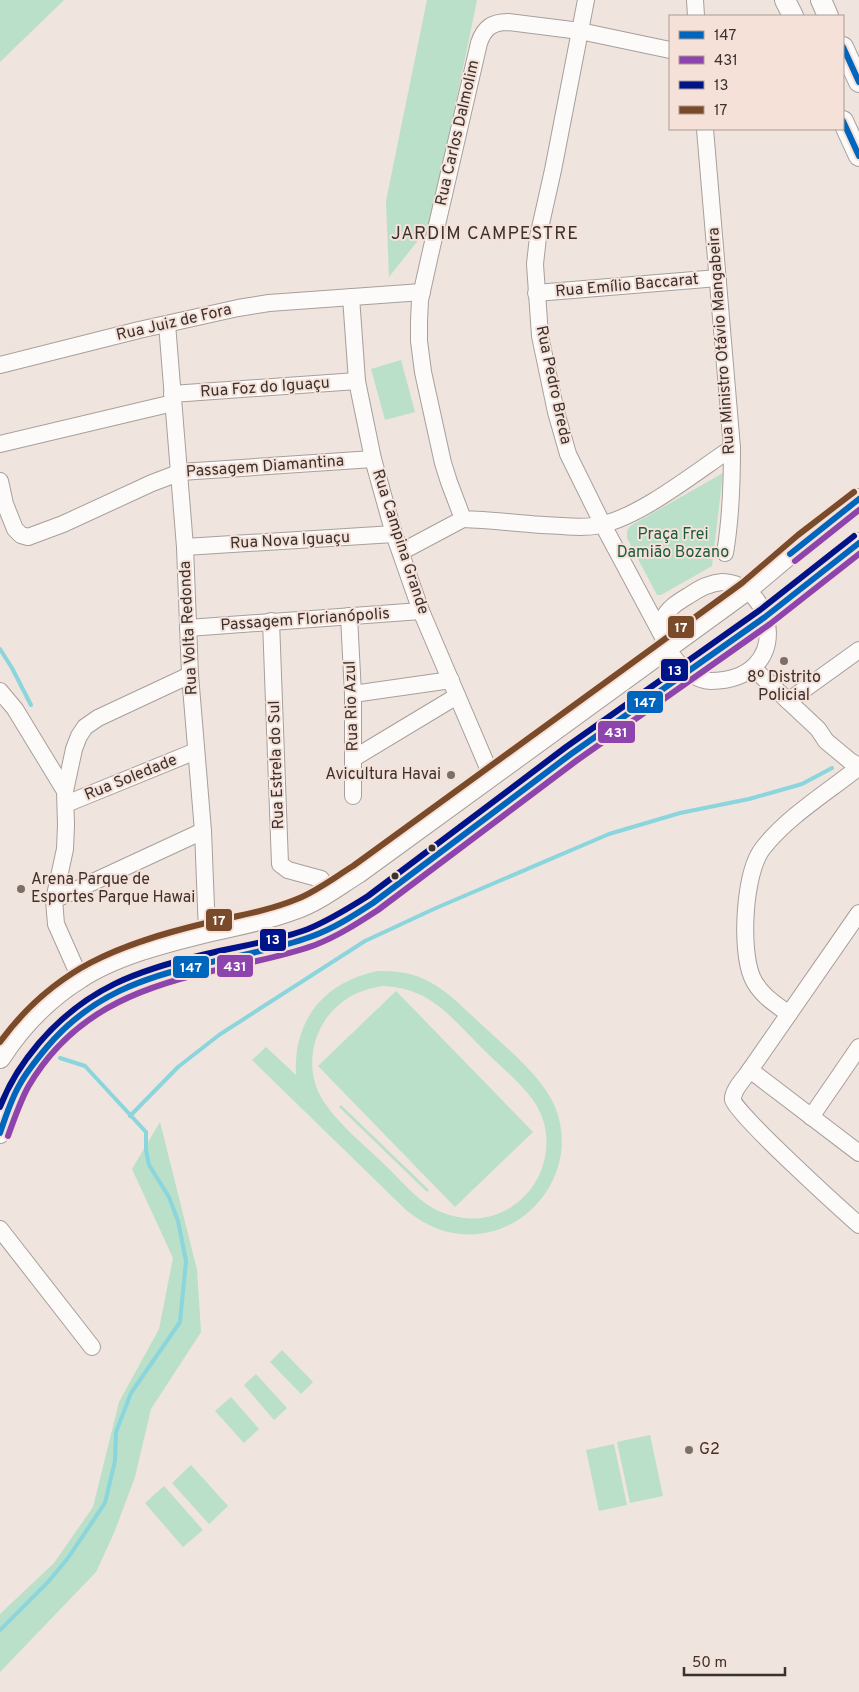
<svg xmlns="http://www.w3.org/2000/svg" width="859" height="1692" font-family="Overpass,sans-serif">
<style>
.green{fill:#bae0c9;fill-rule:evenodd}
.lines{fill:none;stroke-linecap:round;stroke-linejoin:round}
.stream{stroke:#8bd5dd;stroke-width:4}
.minor-casing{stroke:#a79f9b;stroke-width:18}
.major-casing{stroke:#a79f9b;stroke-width:22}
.minor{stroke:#fdfbfa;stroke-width:16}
.major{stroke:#fdfbfa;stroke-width:20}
.bus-1-casing{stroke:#f5e1d8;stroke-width:10}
.bus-2-casing{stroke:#f5e1d8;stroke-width:10}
.bus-3-casing{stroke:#f5e1d8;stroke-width:10}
.bus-4-casing{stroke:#f5e1d8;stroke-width:10}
.bus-1{stroke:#0065bd;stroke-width:6}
.bus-2{stroke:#8e44ad;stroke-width:6}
.bus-3{stroke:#001489;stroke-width:6}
.bus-4{stroke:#7a4b2a;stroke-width:6}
.poi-dot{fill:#79706c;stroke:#f5e1d8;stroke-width:2}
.bus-dot{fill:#3a322f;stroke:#f5e1d8;stroke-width:2}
.labels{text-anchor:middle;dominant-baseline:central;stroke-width:4;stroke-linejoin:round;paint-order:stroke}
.street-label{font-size:16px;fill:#3a322f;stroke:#f5e1d8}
.park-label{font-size:16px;fill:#195b41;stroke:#f5e1d8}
.poi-label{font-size:16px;fill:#3a322f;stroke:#f5e1d8;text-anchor:start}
.neighbourhood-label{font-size:18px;letter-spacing:1px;fill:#3a322f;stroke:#f5e1d8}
.line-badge{stroke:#f5e1d8;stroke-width:2}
.badge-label{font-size:14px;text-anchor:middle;font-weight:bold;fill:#fff}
</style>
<rect width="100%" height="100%" fill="#efe4de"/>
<g class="green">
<path d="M0,0H64L0,62Z"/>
<path d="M427,0H477L431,224L389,277L386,201Z"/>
<path d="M401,360L415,412L385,420L371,369Z"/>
<path d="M723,473L712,566L661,595H657L627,538V531L630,526Z"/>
<path d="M378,971C427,969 448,993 481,1024C506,1048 546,1079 557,1112C579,1177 522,1245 453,1233C435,1230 420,1221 406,1210L252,1060L266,1047L296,1075C293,1020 324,982 378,971ZM383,986C432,988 452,1019 485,1051C501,1067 520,1082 533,1100C559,1136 546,1189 506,1210C486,1221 462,1221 441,1212C419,1203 403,1182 386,1166C366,1146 335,1122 321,1097C302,1063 315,1018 348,998C359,991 371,988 383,986Z"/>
<path d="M396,991L533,1132L455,1207L318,1066Z"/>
<path d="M341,1105L429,1190L427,1192L339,1107Z"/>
<path d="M160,1122L197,1270L201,1332L151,1409L135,1477L114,1533L96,1572L0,1672V1614L54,1563L93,1507L119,1402L159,1329L173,1258L132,1169Z"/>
<path d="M282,1350L313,1382L301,1394L270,1362Z"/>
<path d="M256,1374L287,1408L274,1420L244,1385Z"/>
<path d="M231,1397L259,1429L244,1443L215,1411Z"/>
<path d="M650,1435L663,1496L630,1503L617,1442Z"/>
<path d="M614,1444L627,1505L599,1511L586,1450Z"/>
<path d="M191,1465L228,1506L209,1524L172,1483Z"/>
<path d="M164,1486L203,1530L183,1547L145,1503Z"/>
</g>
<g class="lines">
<g class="stream">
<path d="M0,649L12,668L31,705"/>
<path d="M130,1116L178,1067L219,1035L365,941L436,908L609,834L680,813L749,799L802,784L832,768"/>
<path d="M0,1630L48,1582L68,1558L105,1503L115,1461L116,1432L131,1393L180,1322L186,1261L178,1221L169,1197L149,1165L146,1150V1132L85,1066L60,1058"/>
</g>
<g class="minor-casing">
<g id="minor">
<path d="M586,0L553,170L538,237L535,264L540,336L556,412L568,454L603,525L663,637"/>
<path d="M695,0L696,16"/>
<path d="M670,50L580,31L508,22C492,22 484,28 479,43L430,255L420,300L419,321V341L423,372L443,463L449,482L463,519C496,520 529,525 562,526C576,527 591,528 604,524C644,514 697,471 732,448"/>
<path d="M705,129L732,448C732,484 731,518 725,553"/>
<path d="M536,293L718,278"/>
<path d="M351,297L357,381L373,459L394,534L421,611L491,775"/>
<path d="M167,324L185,547L190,675L203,831L207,932"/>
<path d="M0,365L139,330L238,308L269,303L422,292"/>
<path d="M172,394L357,381"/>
<path d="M0,444L173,403"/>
<path d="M0,481L5,504L15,529L21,535L28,537L63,524L152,483L181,472L373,459"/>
<path d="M185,547L394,534"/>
<path d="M401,552L463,519"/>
<path d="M722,582C777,584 793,680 711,681C687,681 655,643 663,619C668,608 678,602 688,596C698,589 709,583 722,582Z"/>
<path d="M349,616L353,694V796"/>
<path d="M271,621L280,864L288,870L321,879"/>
<path d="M188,628L421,611"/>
<path d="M753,668L818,729L826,741L850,761L859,766"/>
<path d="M0,691L15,709L65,791"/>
<path d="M353,694L451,680"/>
<path d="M788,701L859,650"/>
<path d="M354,758L457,696"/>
<path d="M66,804L196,751"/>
<path d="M54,900L203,831"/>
<path d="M859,913L750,1070L859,1153"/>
<path d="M80,978L56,924L54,900L65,849L66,825L65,791L74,749L79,736L85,727L98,718L190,675"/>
<path d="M789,1014C775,1004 759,994 752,977C740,949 744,872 763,848C788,816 828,792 859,767"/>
<path d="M750,1070C745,1078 732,1090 733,1100C735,1113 842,1210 859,1225"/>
<path d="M811,1117L859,1047"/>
<path d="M0,1229L92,1347"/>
</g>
</g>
<g class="major-casing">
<g id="major">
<path d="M785,0L793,16"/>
<path d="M821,0L828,16"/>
<path d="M843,47L859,82"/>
<path d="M843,121L859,156"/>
<path d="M0,1058C20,1027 48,998 80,978C115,955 166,942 207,932C237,925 267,920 295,909C318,901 337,886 358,873L747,590L804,542L859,499"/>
<path d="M0,1133C7,1114 13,1094 24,1077C45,1046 75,1013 108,996C140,979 189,966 224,959C258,951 292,946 323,932C341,924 357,913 373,903L571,754L765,617L859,543"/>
</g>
</g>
<use href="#minor" class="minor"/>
<use href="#major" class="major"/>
<g class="bus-1-casing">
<g id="bus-1">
<path d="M843,47L859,82"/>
<path d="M843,121L859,156"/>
<path d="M790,554L859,499"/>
<path d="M0,1133C6,1116 11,1099 20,1084C27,1071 37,1059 47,1047C90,996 143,977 207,963C241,955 277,949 310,937C333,929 353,916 373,903L571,754L765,617L859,543"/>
</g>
</g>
<g class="bus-2-casing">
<g id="bus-2">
<path d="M795,561L859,510"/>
<path d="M8,1136C14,1119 20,1102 28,1087C70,1015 135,988 212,971C246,963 282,957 315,945C338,936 358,923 378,910L576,761L770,624L859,554"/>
</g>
</g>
<g class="bus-3-casing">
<path id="bus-3" d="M0,1107C9,1083 22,1063 39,1043C86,988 138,970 206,954C240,946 276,941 308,929C330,920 349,908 368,896L566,747L760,610L854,536"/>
</g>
<g class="bus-4-casing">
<path id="bus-4" d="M0,1042C54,968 119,944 206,923C236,916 268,911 297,899C317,891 335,877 353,866L742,583L798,535L854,492"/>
</g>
<use href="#bus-1" class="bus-1"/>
<use href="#bus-2" class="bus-2"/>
<use href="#bus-3" class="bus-3"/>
<use href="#bus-4" class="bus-4"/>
</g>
<g class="poi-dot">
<circle cx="784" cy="661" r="5"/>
<circle cx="451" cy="775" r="5"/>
<circle cx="21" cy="889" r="5"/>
<circle cx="689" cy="1450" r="5"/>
</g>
<g class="bus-dot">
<circle cx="432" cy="848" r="4.5"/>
<circle cx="395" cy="876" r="4.5"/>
</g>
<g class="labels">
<g class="street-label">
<text transform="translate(458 133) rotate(-77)">Rua Carlos Dalmolim</text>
<text transform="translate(627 286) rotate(-5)">Rua Emílio Baccarat</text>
<text transform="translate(174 323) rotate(-13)">Rua Juiz de Fora</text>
<text transform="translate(722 341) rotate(-94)">Rua Ministro Otávio Mangabeira</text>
<text transform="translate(553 385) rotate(78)">Rua Pedro Breda</text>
<text transform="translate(265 388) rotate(-4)">Rua Foz do Iguaçu</text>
<text transform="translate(265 467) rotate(-4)">Passagem Diamantina</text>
<text transform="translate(290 541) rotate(-3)">Rua Nova Iguaçu</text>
<text transform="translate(400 542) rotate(72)">Rua Campina Grande</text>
<text transform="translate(305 620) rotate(-4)">Passagem Florianópolis</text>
<text transform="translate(189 628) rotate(-93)">Rua Volta Redonda</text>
<text transform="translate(352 706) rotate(-92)">Rua Rio Azul</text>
<text transform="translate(277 765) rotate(-92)">Rua Estrela do Sul</text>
<text transform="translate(131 778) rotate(-22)">Rua Soledade</text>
</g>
<g class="park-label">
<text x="673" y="535">Praça Frei<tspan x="673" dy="18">Damião Bozano</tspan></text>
</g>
<g class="poi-label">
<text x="784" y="678" text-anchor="middle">8º Distrito<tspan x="784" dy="18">Policial</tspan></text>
<text x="441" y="775" text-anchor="end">Avicultura Havai</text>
<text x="31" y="880">Arena Parque de<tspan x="31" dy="18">Esportes Parque Hawai</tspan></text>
<text x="699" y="1450">G2</text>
</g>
<g class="neighbourhood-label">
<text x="485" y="234">JARDIM CAMPESTRE</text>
</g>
</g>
<g class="line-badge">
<rect x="667" y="615" width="28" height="24" rx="5" fill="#7a4b2a"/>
<rect x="660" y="658" width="29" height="24" rx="5" fill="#001489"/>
<rect x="626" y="690" width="38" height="24" rx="5" fill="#0065bd"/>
<rect x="597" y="720" width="39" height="24" rx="5" fill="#8e44ad"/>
<rect x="205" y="908" width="28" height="24" rx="5" fill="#7a4b2a"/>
<rect x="259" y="928" width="28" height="24" rx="5" fill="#001489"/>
<rect x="216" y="954" width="38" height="24" rx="5" fill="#8e44ad"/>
<rect x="172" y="955" width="38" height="24" rx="5" fill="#0065bd"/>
</g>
<g class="badge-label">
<text x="681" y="632">17</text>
<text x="675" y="675">13</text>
<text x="645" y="707">147</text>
<text x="616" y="737">431</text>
<text x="219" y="925">17</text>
<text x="273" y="944">13</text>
<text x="235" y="971">431</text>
<text x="191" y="972">147</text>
</g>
<rect x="669" y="15" width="175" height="115" fill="#f5e1d8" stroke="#aa9b94"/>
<rect x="679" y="31" width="25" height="8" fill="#0065bd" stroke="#aa9b94"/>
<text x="714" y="40" font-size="15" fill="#3a322f">147</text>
<rect x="679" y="56" width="25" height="8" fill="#8e44ad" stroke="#aa9b94"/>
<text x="714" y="65" font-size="15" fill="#3a322f">431</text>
<rect x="679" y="81" width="25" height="8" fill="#001489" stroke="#aa9b94"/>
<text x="714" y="90" font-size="15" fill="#3a322f">13</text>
<rect x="679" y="106" width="25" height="8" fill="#7a4b2a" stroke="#aa9b94"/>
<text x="714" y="115" font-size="15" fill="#3a322f">17</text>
<path d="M684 1667v8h101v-8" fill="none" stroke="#3a322f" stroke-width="2.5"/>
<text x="692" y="1667" font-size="15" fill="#3a322f" stroke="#f5e1d8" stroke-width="4" paint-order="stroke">50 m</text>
</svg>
